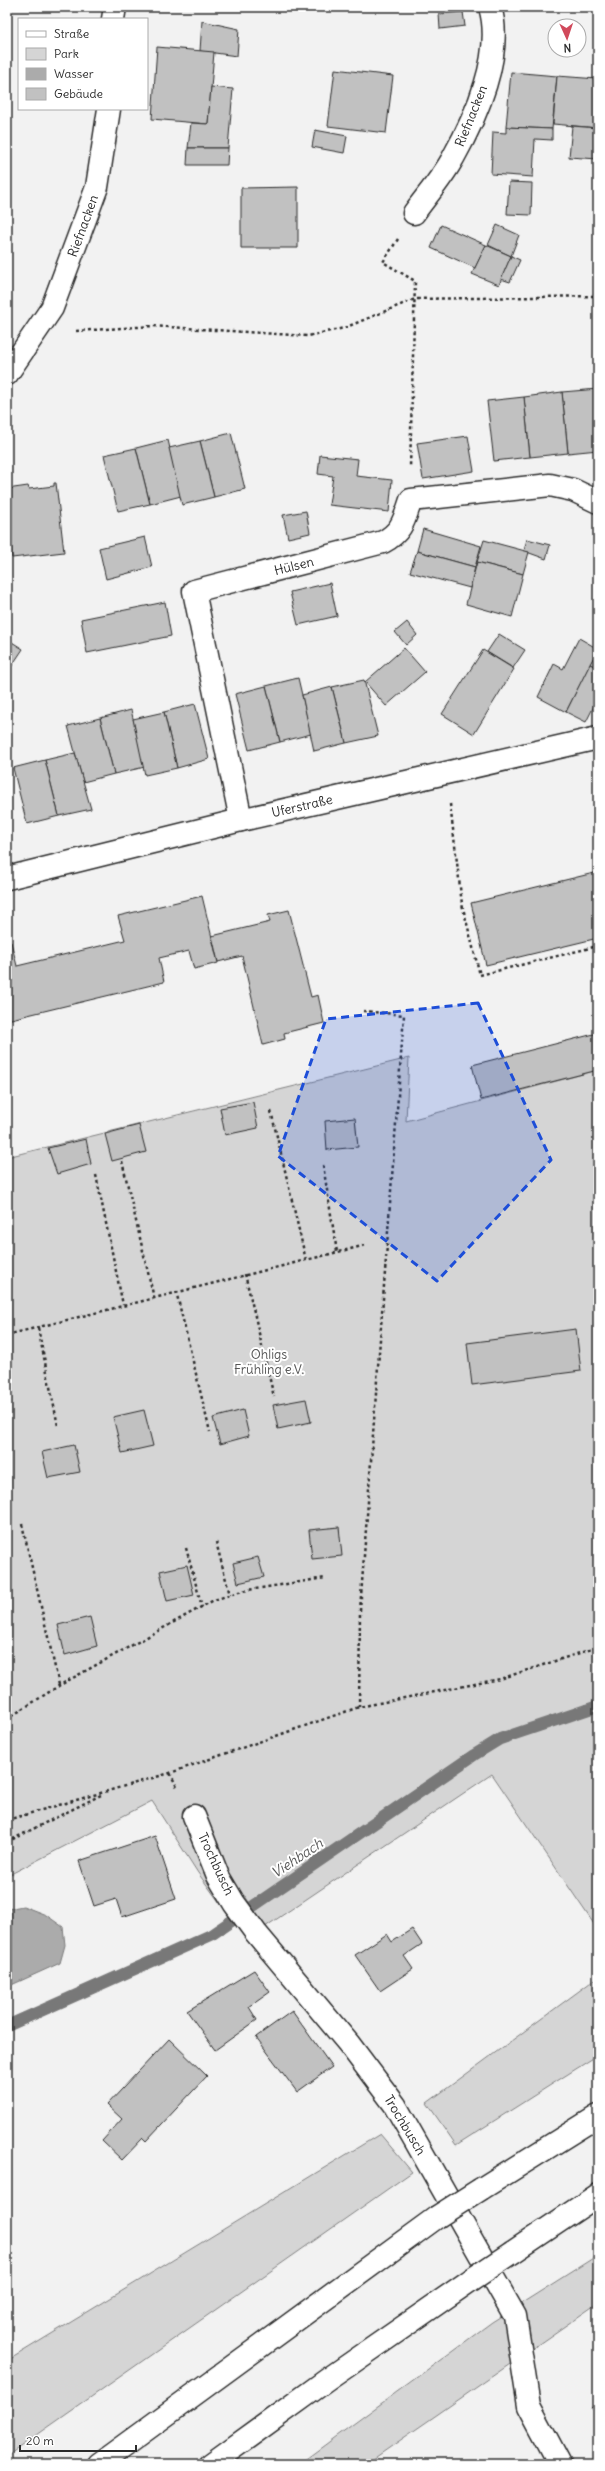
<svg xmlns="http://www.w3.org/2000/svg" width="605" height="2471" font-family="Delius,sans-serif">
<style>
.green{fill:#d5d5d5;stroke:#808080}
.water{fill:#ababab;stroke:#787878}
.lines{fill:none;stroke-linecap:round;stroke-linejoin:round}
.stream{stroke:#787878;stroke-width:12}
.building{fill:#c1c1c1;stroke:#2b2b2b}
.lane-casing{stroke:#2b2b2b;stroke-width:25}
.street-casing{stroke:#2b2b2b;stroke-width:25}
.highway-casing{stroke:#2b2b2b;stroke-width:25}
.path{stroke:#2b2b2b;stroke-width:2.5;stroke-dasharray:3 3;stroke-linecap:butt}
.lane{stroke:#fff;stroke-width:22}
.street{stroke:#fff;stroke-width:22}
.highway{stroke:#fff;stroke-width:22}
.highway-bridge-casing{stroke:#2b2b2b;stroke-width:25;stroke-linecap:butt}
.highway-bridge{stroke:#fff;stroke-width:22}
.marked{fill:#1d4ed8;fill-opacity:0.2;stroke:#1d4ed8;stroke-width:3;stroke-dasharray:8 5;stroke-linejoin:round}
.labels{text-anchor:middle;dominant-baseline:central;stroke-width:4;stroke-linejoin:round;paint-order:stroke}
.street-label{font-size:13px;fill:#2b2b2b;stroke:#fff}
.park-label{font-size:13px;fill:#565656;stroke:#fff}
.water-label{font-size:14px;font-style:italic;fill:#585858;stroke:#fff}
</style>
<rect width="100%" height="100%" fill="#f2f2f2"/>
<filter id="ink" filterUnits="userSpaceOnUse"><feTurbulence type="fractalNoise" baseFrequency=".025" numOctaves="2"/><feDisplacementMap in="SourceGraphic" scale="8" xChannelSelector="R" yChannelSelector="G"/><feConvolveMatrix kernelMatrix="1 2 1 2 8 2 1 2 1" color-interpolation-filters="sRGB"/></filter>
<g filter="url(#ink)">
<g class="green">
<path d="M409,1058L406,1121L598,1070V1930L492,1774L265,1927L245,1896L225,1910L198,1873L152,1801L7,1876V1157Z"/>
<path d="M598,1977V2055L456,2145L427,2103Z"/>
<path d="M380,2134L412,2172L7,2456V2361Z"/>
<path d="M598,2255V2303L366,2464H299L492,2322Z"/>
</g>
<path class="water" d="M23,1906L46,1915L63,1927L65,1945L60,1963L7,1987V1909Z"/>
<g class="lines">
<path class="stream" d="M7,2026L211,1935L474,1755L500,1739L598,1706"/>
</g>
<g class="building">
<path d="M463,12L465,26L440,29L439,14Z"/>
<path d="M202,21L239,29L237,56L200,51Z"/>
<path d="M157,47L214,52L208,124L152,119Z"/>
<path d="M335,69L393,76L386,133L328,126Z"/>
<path d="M511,72L557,76L552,129L506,127Z"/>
<path d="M557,76L598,79V128L553,124Z"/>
<path d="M211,87L233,89L228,148H188L191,123L208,124Z"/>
<path d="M572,126L598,128V159L569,157Z"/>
<path d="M506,127L552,129V140L535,139L533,177L491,174L493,132L506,133Z"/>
<path d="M315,130L347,136L344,153L312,147Z"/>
<path d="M188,148H228L227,165H187Z"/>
<path d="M509,182L532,183L531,215L507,214Z"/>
<path d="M298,187V248H241V188Z"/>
<path d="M441,225L486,245L475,268L431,248Z"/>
<path d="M497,225L519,235L511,256L488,245Z"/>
<path d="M486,245L511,256L499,285L472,274Z"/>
<path d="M511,256L520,260L510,282L501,279Z"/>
<path d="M598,389V450L568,453L562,392Z"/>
<path d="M562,392L568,453L530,457L524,397Z"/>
<path d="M524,397L530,457L494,461L487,401Z"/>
<path d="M231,433L245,489L214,497L200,441Z"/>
<path d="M468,436L474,471L423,479L417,443Z"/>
<path d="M168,440L181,496L150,504L136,448Z"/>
<path d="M200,441L214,497L182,505L169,448Z"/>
<path d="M136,448L150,504L118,511L104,455Z"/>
<path d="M320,455L358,459L356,476L392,480L389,512L329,505L333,476L318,474Z"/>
<path d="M54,483H56L64,552L12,558L7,517V489L28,486L29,489L54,486Z"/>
<path d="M306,511L310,533L288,538L283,515Z"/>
<path d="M423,529L481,546L475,567L417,551Z"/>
<path d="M145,537L152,567L106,579L99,548Z"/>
<path d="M527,539L550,545L546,559L524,551Z"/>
<path d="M484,540L529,552L523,574L477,562Z"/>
<path d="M417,551L475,567L470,588L410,572Z"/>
<path d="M477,562L523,574L512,617L466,604Z"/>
<path d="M330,583L337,616L298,625L290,592Z"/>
<path d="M165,602L171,636L87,653L81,619Z"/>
<path d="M407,622L417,635L406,645L395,632Z"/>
<path d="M499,634L525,650L513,668L487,652Z"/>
<path d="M579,638L598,649L566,712L538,697L554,664L563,669Z"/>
<path d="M7,639L23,649L7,673Z"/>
<path d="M404,648L425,672L386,706L365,682Z"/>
<path d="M598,649V668L590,664Z"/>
<path d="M483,650L514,669L474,734L442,714Z"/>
<path d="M590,664L598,668V698L586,722L566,712Z"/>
<path d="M298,678L311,734L280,742L266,686Z"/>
<path d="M364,680L378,736L346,743L332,687Z"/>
<path d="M266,686L280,742L249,750L235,694Z"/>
<path d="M332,687L346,743L314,751L302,695Z"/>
<path d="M195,704L209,759L177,768L164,712Z"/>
<path d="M131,710L145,767L114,774L100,718Z"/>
<path d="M164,712L177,768L145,775L133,719Z"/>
<path d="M100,718L114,774L83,782L68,726Z"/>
<path d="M75,753L91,809L59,816L45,760Z"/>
<path d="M45,760L59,816L27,824L13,768Z"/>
<path d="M598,872V938L486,965L471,903Z"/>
<path d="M202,896L218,963L194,969L189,951L159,958L164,982L7,1020V943L11,942L17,966L125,940L118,916Z"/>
<path d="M289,910L311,997L318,995L324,1023L284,1033L285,1039L263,1045L242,956L218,962L212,936L270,922L268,915Z"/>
<path d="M598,1033V1070L481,1100L472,1065Z"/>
<path d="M253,1102L258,1128L225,1135L220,1108Z"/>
<path d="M355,1118L358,1147L327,1150L325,1121Z"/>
<path d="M139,1125L146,1152L112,1161L105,1134Z"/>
<path d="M86,1139L91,1164L57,1174L48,1148Z"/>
<path d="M576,1329L581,1371L472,1385L467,1343Z"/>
<path d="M306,1399L311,1422L278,1429L273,1405Z"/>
<path d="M144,1410L153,1446L122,1453L113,1417Z"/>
<path d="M243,1410L249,1436L220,1444L213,1418Z"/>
<path d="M74,1445L80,1472L48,1478L42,1452Z"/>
<path d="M339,1527L342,1556L312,1559L309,1530Z"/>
<path d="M258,1557L264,1577L238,1583L233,1563Z"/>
<path d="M187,1565L194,1595L167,1601L160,1571Z"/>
<path d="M90,1617L97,1646L65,1655L58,1625Z"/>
<path d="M155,1836L176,1899L122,1917L116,1899L94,1906L79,1861Z"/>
<path d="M412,1929L422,1944L404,1956L413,1969L380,1991L355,1955L387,1934L392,1942Z"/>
<path d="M254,1970L270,1992L249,2007L257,2020L215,2050L187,2011Z"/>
<path d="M292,2011L332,2067L297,2092L256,2037Z"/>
<path d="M169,2039L207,2076L146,2141L143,2138L122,2160L102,2141L122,2119L107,2105Z"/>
<path d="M598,2405V2418L592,2408Z"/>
</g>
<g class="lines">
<g class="lane-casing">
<g id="lane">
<path d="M113,19L115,7"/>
<path d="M7,374L52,308L97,187L109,109"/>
<path d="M241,820L194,591L383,542C402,532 404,520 411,500L550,485L573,490L598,502"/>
</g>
</g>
<g class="street-casing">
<g id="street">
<path d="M414,213C427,195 443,177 453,158C476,117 504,54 490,7"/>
<path d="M7,878L241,820L598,738"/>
<path d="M194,1816L218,1876L234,1903L256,1933L349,2044L395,2105L515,2316L529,2406L560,2464"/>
</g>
</g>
<g class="highway-casing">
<g id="highway">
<path d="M481,2189L598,2116"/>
<path d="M513,2252L598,2195"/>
<path d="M99,2464L437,2217"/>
<path d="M211,2464L327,2380L471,2280"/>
</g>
</g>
<g class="path">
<path d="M398,239L383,262L415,281L410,468"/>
<path d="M76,331L153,326L308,336L344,328L415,299L598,296"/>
<path d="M450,804L462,904L480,975L598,946"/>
<path d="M271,1111L306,1260"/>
<path d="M122,1161L154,1298"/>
<path d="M323,1165L337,1252"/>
<path d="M96,1175L123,1305"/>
<path d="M245,1274L274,1397"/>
<path d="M176,1291L210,1432"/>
<path d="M38,1328L58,1426"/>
<path d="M7,1335L366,1245"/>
<path d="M22,1524L59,1685"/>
<path d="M216,1542L230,1595"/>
<path d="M186,1548L202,1607"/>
<path d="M359,1707L360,1610L404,1015L363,1011"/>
<path d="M7,1719L60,1685L214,1600L242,1591L325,1578"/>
<path d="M170,1773L178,1789"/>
<path d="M7,1820L170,1773L359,1707L500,1679L598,1647"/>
<path d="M7,1842L101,1795"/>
</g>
<use href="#lane" class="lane"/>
<use href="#street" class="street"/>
<use href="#highway" class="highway"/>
<g class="highway-bridge-casing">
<g id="highway-bridge">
<path d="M437,2217L481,2189"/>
<path d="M471,2280L513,2252"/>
</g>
</g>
<use href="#highway-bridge" class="highway-bridge"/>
</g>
</g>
<path class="marked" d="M478,1003L551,1160L437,1281L278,1156L326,1019Z"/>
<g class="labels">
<g class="street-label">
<text transform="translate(471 116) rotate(-68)">Riefnacken</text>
<text transform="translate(83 226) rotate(-70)">Riefnacken</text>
<text transform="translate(294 566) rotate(-14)">Hülsen</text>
<text transform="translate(302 806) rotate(-13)">Uferstraße</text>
<text transform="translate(216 1864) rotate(65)">Trochbusch</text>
<text transform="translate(405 2125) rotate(59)">Trochbusch</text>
</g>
<g class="park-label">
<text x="269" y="1354">Ohligs<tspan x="269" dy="15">Frühling e.V.</tspan></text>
</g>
<g class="water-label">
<text transform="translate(297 1858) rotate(-34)">Viehbach</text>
</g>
</g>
<rect width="605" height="2471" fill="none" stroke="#fff" stroke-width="24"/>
<rect x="12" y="12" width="581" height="2447" fill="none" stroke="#2b2b2b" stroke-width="1.5" filter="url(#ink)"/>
<rect x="18" y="18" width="130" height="92" fill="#ffffff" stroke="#aaaaaa"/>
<rect x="26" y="31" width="20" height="6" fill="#ffffff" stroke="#aaaaaa"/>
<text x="54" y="38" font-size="12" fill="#2b2b2b">Straße</text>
<rect x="26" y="48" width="20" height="12" fill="#d5d5d5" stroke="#aaaaaa"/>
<text x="54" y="58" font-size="12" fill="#2b2b2b">Park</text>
<rect x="26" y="68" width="20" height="12" fill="#ababab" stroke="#aaaaaa"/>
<text x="54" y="78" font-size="12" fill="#2b2b2b">Wasser</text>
<rect x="26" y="88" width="20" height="12" fill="#c1c1c1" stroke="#aaaaaa"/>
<text x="54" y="98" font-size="12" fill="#2b2b2b">Gebäude</text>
<g transform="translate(567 38) rotate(177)"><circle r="19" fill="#ffffff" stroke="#aaaaaa"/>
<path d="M0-3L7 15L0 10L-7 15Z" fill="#d1495b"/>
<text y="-6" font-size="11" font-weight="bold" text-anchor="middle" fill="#2b2b2b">N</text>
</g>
<path d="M20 2445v6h116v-6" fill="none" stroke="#2b2b2b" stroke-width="2"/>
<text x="26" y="2445" font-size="12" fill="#2b2b2b" stroke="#ffffff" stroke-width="3" paint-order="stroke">20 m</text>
</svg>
